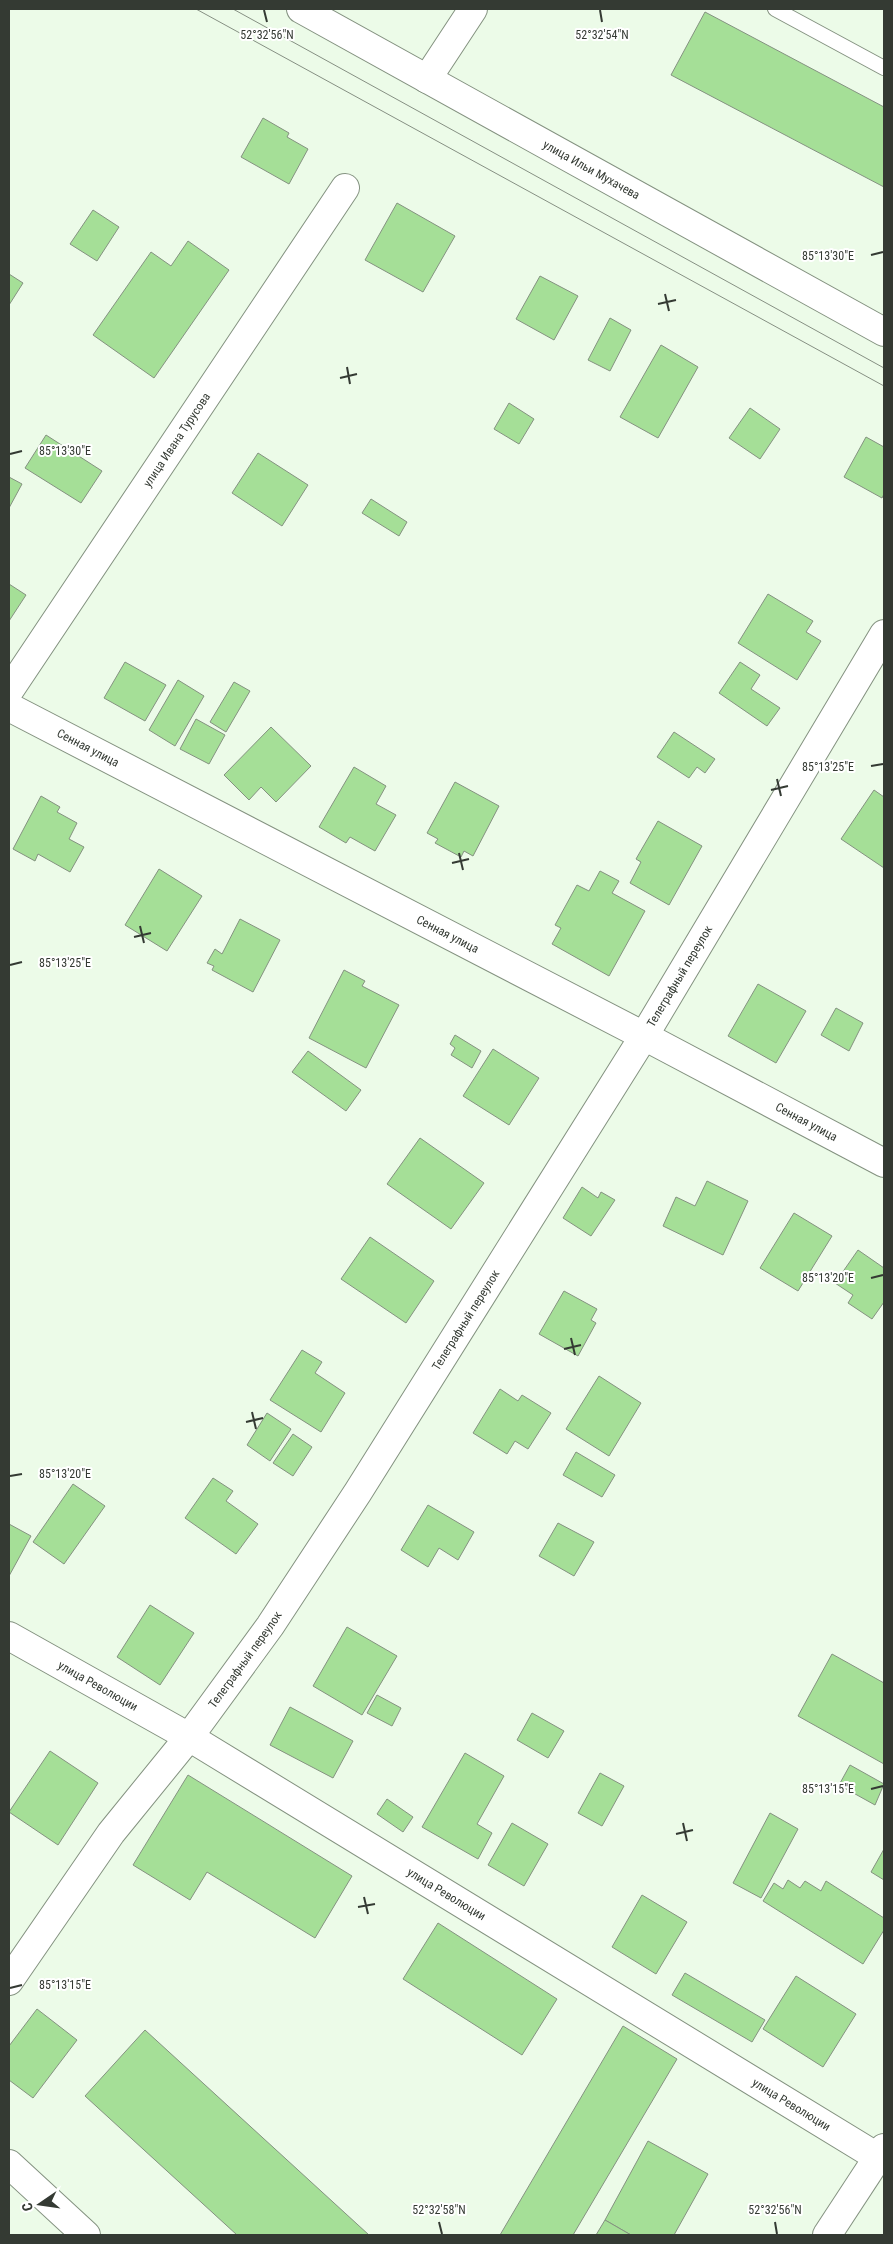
<svg xmlns="http://www.w3.org/2000/svg" width="893" height="2244" font-family="'Roboto Condensed',sans-serif">
<style>
.building{fill:#a5df97;stroke:#849280}
.lines{fill:none;stroke-linecap:round;stroke-linejoin:round}
.service-casing{stroke:#849280;stroke-width:16}
.minor-casing{stroke:#849280;stroke-width:30}
.tertiary-casing{stroke:#849280;stroke-width:30}
.secondary-casing{stroke:#849280;stroke-width:30}
.service{stroke:#fff;stroke-width:14}
.minor{stroke:#fff;stroke-width:28}
.tertiary{stroke:#fff;stroke-width:28}
.secondary{stroke:#fff;stroke-width:28}
.tram{stroke:#869083;stroke-width:1}
.ticks{fill:none;stroke:#343a33;stroke-width:2}
.labels{text-anchor:middle;dominant-baseline:central;stroke-width:4;stroke-linejoin:round;paint-order:stroke}
.street-label{font-size:12px;fill:#343a33;stroke:#fff}
.ticks-label{font-size:12px;text-anchor:middle;fill:#343a33;stroke:#fff;stroke-width:4;stroke-linejoin:round;paint-order:stroke}
</style>
<rect width="100%" height="100%" fill="#ecfbe8"/>
<g class="building">
<path d="M705,12L884,107V187L671,75Z"/>
<path d="M263,118L289,133L287,137L308,149L289,184L241,157Z"/>
<path d="M397,203L455,236L423,292L365,260Z"/>
<path d="M93,210L119,227L97,261L70,244Z"/>
<path d="M188,241L229,270L154,378L93,335L151,252L171,266Z"/>
<path d="M9,274L23,283L9,305Z"/>
<path d="M540,276L578,296L554,340L516,319Z"/>
<path d="M610,318L631,330L610,371L588,360Z"/>
<path d="M661,345L698,367L658,438L620,417Z"/>
<path d="M509,403L534,419L519,444L494,429Z"/>
<path d="M750,408L780,429L760,459L729,438Z"/>
<path d="M46,435L102,471L81,503L25,468Z"/>
<path d="M866,437L884,447V494L882,498L844,477Z"/>
<path d="M258,453L308,485L282,526L232,493Z"/>
<path d="M9,477L22,484L9,508Z"/>
<path d="M371,499L407,522L399,536L362,513Z"/>
<path d="M9,584L26,595L9,621Z"/>
<path d="M768,594L813,621L806,632L821,641L797,680L738,643Z"/>
<path d="M125,662L166,685L145,721L104,698Z"/>
<path d="M740,662L760,675L751,689L780,708L767,726L719,693Z"/>
<path d="M178,680L204,696L175,746L149,730Z"/>
<path d="M234,682L250,691L226,732L210,722Z"/>
<path d="M196,719L225,735L209,764L180,749Z"/>
<path d="M271,727L311,766L276,802L261,787L249,800L224,775Z"/>
<path d="M674,732L715,759L705,773L697,767L689,778L657,757Z"/>
<path d="M354,767L386,786L376,804L396,815L375,851L350,837L346,843L319,827Z"/>
<path d="M455,782L499,806L473,856L464,851L461,857L435,843L438,839L427,833Z"/>
<path d="M874,790L884,797V868L841,839Z"/>
<path d="M41,796L60,807L57,812L77,823L69,839L84,847L70,872L38,854L35,861L13,849Z"/>
<path d="M658,821L702,846L669,905L630,883L641,862L636,859Z"/>
<path d="M159,869L202,896L167,951L125,925Z"/>
<path d="M600,871L619,881L612,893L645,911L609,976L552,944L561,928L555,925L577,885L589,891Z"/>
<path d="M240,919L280,940L253,992L212,970L214,966L207,963L215,949L222,954Z"/>
<path d="M344,970L365,981L362,986L399,1005L366,1068L309,1038Z"/>
<path d="M758,984L806,1011L776,1063L728,1036Z"/>
<path d="M836,1008L863,1023L849,1051L821,1035Z"/>
<path d="M455,1035L481,1051L472,1068L451,1055L455,1048L450,1044Z"/>
<path d="M493,1049L539,1078L509,1125L463,1096Z"/>
<path d="M308,1051L361,1090L346,1111L292,1072Z"/>
<path d="M420,1138L484,1183L451,1229L387,1184Z"/>
<path d="M707,1181L748,1201L723,1255L663,1226L676,1197L695,1206Z"/>
<path d="M582,1187L598,1198L601,1192L615,1200L591,1236L563,1218Z"/>
<path d="M794,1213L832,1236L798,1291L760,1268Z"/>
<path d="M370,1237L434,1281L406,1323L341,1279Z"/>
<path d="M858,1250L884,1268V1302L872,1319L848,1303L853,1295L835,1283Z"/>
<path d="M564,1291L597,1309L591,1320L596,1323L578,1356L539,1334Z"/>
<path d="M302,1350L322,1362L315,1373L345,1393L321,1432L270,1400Z"/>
<path d="M599,1376L641,1403L609,1456L566,1429Z"/>
<path d="M500,1389L518,1401L522,1395L551,1413L528,1449L515,1441L507,1454L473,1433Z"/>
<path d="M267,1413L291,1429L270,1461L247,1445Z"/>
<path d="M293,1434L312,1447L293,1476L273,1463Z"/>
<path d="M576,1452L615,1475L602,1497L563,1475Z"/>
<path d="M213,1478L233,1491L226,1501L258,1524L236,1554L185,1518Z"/>
<path d="M73,1484L105,1506L64,1564L33,1542Z"/>
<path d="M428,1505L474,1532L458,1560L439,1548L428,1567L401,1550Z"/>
<path d="M558,1523L594,1542L574,1576L539,1556Z"/>
<path d="M9,1524L31,1536L9,1576Z"/>
<path d="M150,1605L194,1633L160,1685L117,1657Z"/>
<path d="M347,1627L397,1656L362,1715L313,1686Z"/>
<path d="M832,1654L884,1683V1764L798,1716Z"/>
<path d="M377,1695L401,1708L392,1726L367,1713Z"/>
<path d="M290,1707L353,1741L333,1778L270,1745Z"/>
<path d="M532,1713L564,1731L548,1758L517,1740Z"/>
<path d="M50,1751L98,1783L58,1845L9,1812Z"/>
<path d="M465,1753L504,1776L477,1824L492,1833L478,1859L422,1827Z"/>
<path d="M850,1765L884,1784L875,1805L839,1785Z"/>
<path d="M600,1773L624,1786L602,1826L578,1813Z"/>
<path d="M188,1775L352,1876L315,1938L207,1872L190,1900L133,1865Z"/>
<path d="M387,1799L413,1817L403,1832L377,1814Z"/>
<path d="M770,1813L798,1829L761,1898L733,1883Z"/>
<path d="M512,1823L548,1844L524,1886L488,1865Z"/>
<path d="M884,1849V1880L871,1872Z"/>
<path d="M788,1880L800,1888L805,1881L821,1891L826,1881L884,1918V1930L863,1964L763,1901L774,1883L783,1889Z"/>
<path d="M642,1895L687,1922L656,1974L612,1947Z"/>
<path d="M438,1923L557,1999L522,2055L403,1979Z"/>
<path d="M685,1973L765,2020L752,2042L672,1995Z"/>
<path d="M796,1976L856,2014L823,2067L763,2029Z"/>
<path d="M37,2009L77,2040L33,2098L9,2080V2046Z"/>
<path d="M623,2026L677,2059L573,2235H500Z"/>
<path d="M145,2030L369,2235H237L85,2096Z"/>
<path d="M648,2141L708,2174L674,2235H631L605,2220Z"/>
<path d="M605,2220L631,2235H596Z"/>
</g>
<g class="lines">
<g class="service-casing">
<path id="service" d="M775,9L884,68"/>
</g>
<g class="minor-casing">
<g id="minor">
<path d="M427,79L473,9"/>
<path id="s1" d="M9,691L345,188"/>
<path id="s2" d="M9,707L644,1036L884,1163"/>
<path id="s3" d="M9,1636L189,1737L879,2158"/>
<path id="s4" d="M9,1981L111,1833L189,1737L270,1626L358,1492L644,1036L884,634"/>
</g>
</g>
<g class="tertiary-casing">
<g id="tertiary">
<path id="s5" d="M301,9L884,332"/>
<path d="M827,2235L884,2148"/>
</g>
</g>
<g class="secondary-casing">
<path id="secondary" d="M9,2164L86,2235"/>
</g>
<use href="#service" class="service"/>
<use href="#minor" class="minor"/>
<use href="#tertiary" class="tertiary"/>
<use href="#secondary" class="secondary"/>
<g class="tram">
<path d="M196,9L884,386"/>
<path d="M233,9L884,368"/>
</g>
</g>
<path class="ticks" d="M264,10L267,22M600,10L602,22M871,255L883,252M665,294L669,311M658,304L676,300M347,367L350,384M340,378L357,374M10,454L22,451M871,766L883,764M777,779L781,796M771,790L788,786M459,853L463,870M452,863L469,859M140,926L144,943M134,937L151,933M10,965L22,962M871,1278L883,1275M571,1338L575,1355M564,1349L581,1345M252,1412L256,1429M246,1422L263,1418M10,1476L22,1474M871,1789L883,1786M683,1823L687,1841M676,1834L693,1830M364,1897L368,1914M358,1907L375,1904M10,1988L22,1985M439,2222L442,2234M775,2222L777,2234"/>
<g class="labels">
<g class="street-label">
<text stroke="none"><textPath href="#s5" startOffset="332">улица Ильи Мухачева</textPath></text>
<text stroke="none"><textPath href="#s1" startOffset="302">улица Ивана Турусова</textPath></text>
<text stroke="none"><textPath href="#s2" startOffset="89">Сенная улица</textPath></text>
<text stroke="none"><textPath href="#s2" startOffset="494">Сенная улица</textPath></text>
<text stroke="none"><textPath href="#s4" startOffset="1209">Телеграфный переулок</textPath></text>
<text stroke="none"><textPath href="#s2" startOffset="899">Сенная улица</textPath></text>
<text stroke="none"><textPath href="#s4" startOffset="804">Телеграфный переулок</textPath></text>
<text stroke="none"><textPath href="#s4" startOffset="399">Телеграфный переулок</textPath></text>
<text stroke="none"><textPath href="#s3" startOffset="102">улица Революции</textPath></text>
<text stroke="none"><textPath href="#s3" startOffset="508">улица Революции</textPath></text>
<text stroke="none"><textPath href="#s3" startOffset="912">улица Революции</textPath></text>
</g>
</g>
<g class="ticks-label">
<text x="267" y="39">52°32'56"N</text>
<text x="602" y="39">52°32'54"N</text>
<text x="828" y="260">85°13'30"E</text>
<text x="65" y="455">85°13'30"E</text>
<text x="828" y="771">85°13'25"E</text>
<text x="65" y="967">85°13'25"E</text>
<text x="828" y="1282">85°13'20"E</text>
<text x="65" y="1478">85°13'20"E</text>
<text x="828" y="1793">85°13'15"E</text>
<text x="65" y="1989">85°13'15"E</text>
<text x="439" y="2214">52°32'58"N</text>
<text x="775" y="2214">52°32'56"N</text>
</g>
<rect width="893" height="2244" fill="none" stroke="#343a33" stroke-width="20"/>
<g transform="translate(40 2204) rotate(257)" stroke="#ffffff" stroke-width="4" paint-order="stroke">
<path d="M0-4L9 19L0 12L-9 19Z" fill="#343a33"/>
<text y="-8" font-size="14" font-weight="bold" text-anchor="middle" fill="#343a33">С</text>
</g>
</svg>
